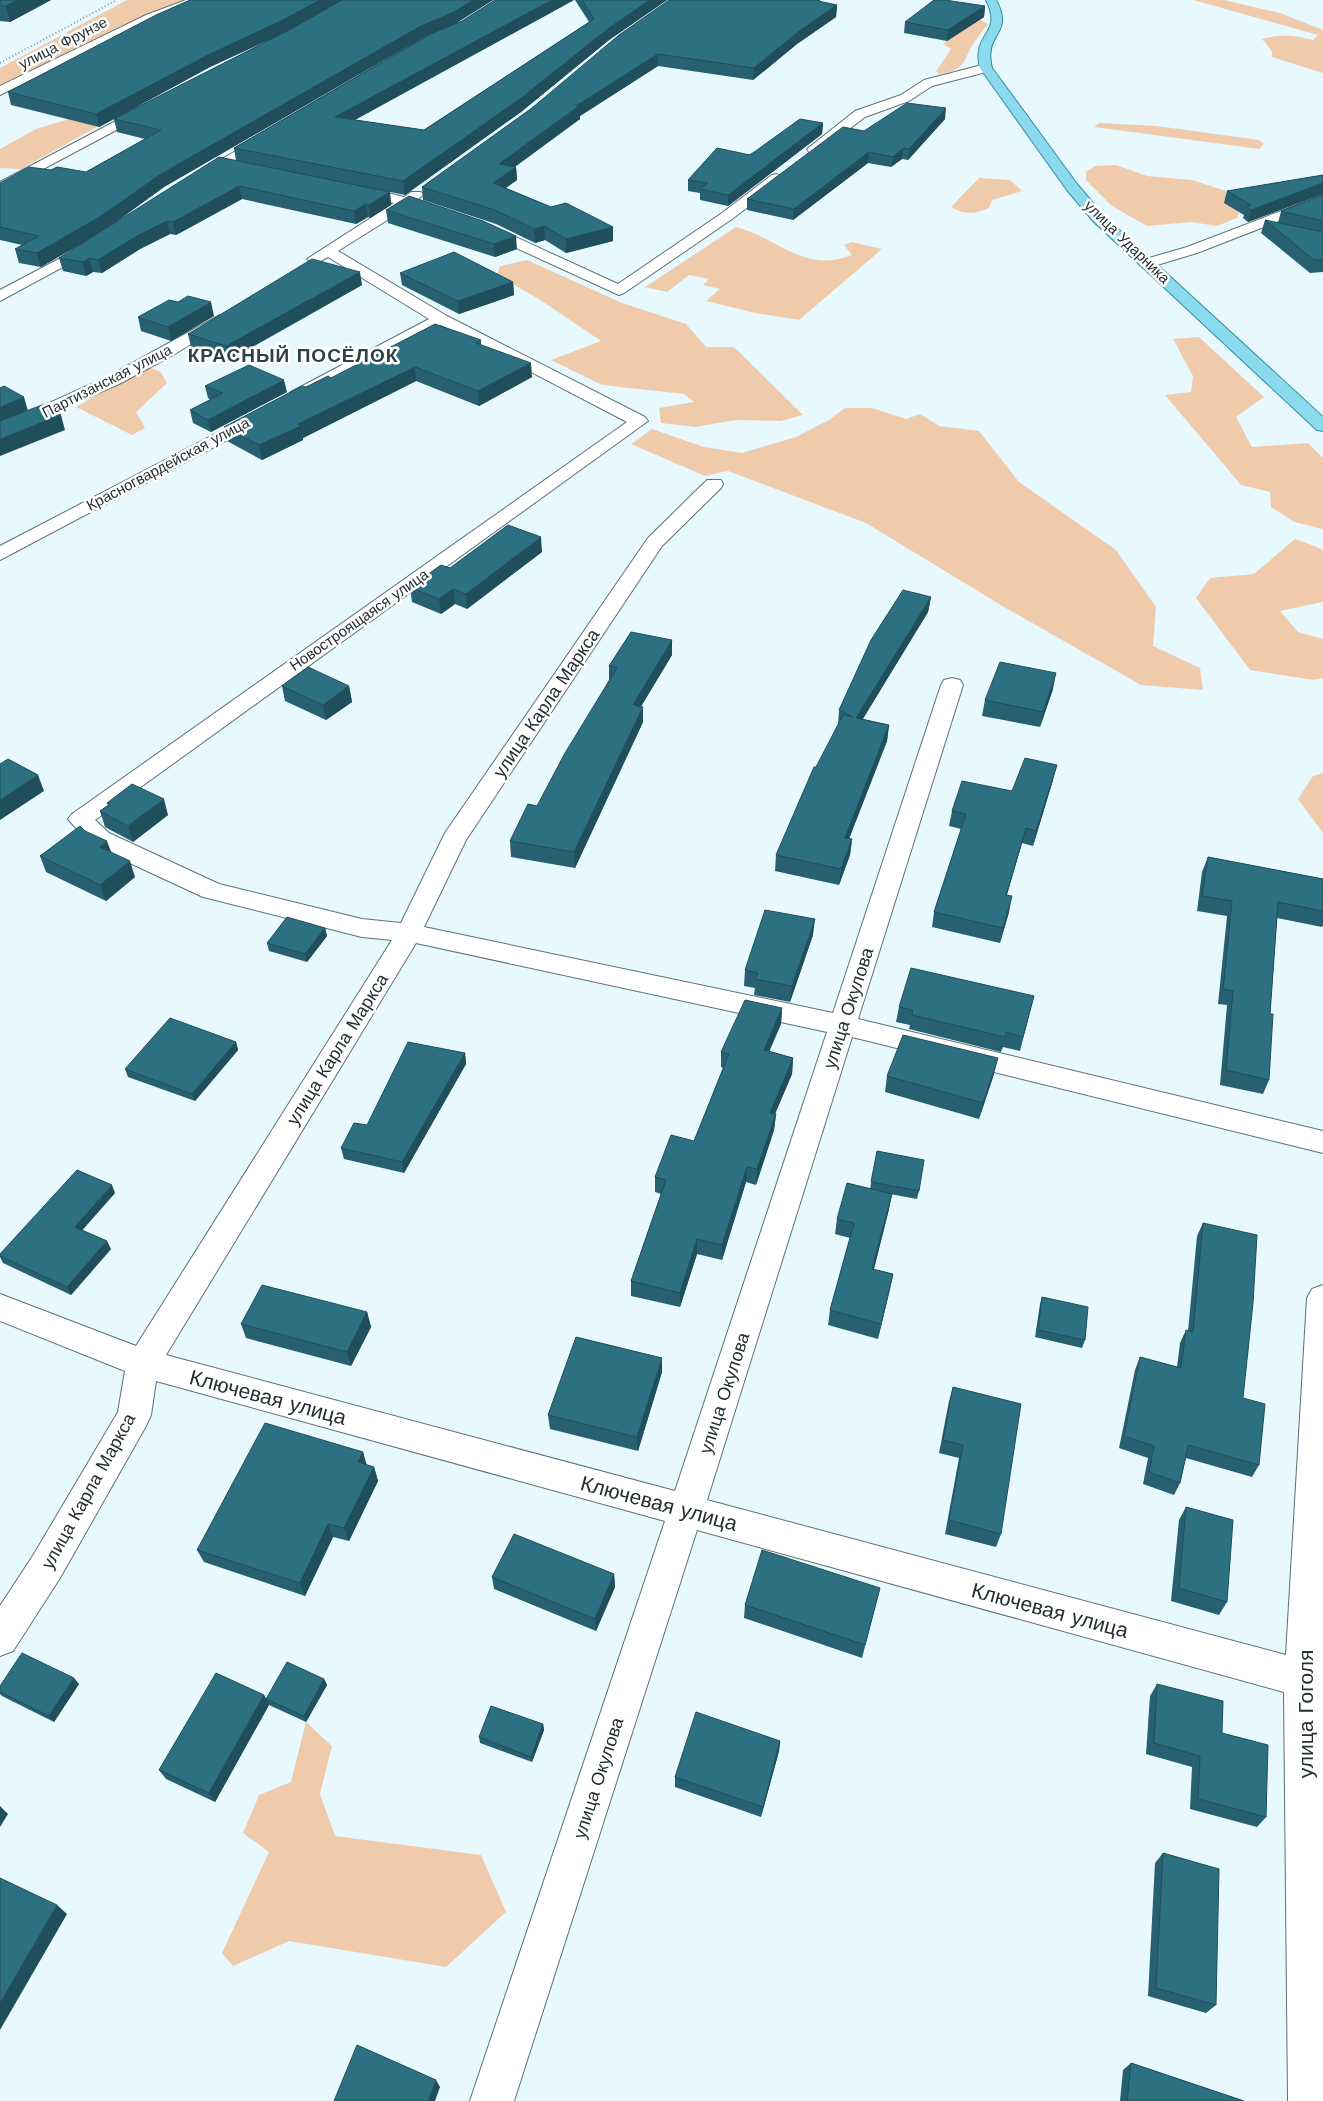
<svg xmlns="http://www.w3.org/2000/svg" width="1323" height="2101" font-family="'Work Sans',sans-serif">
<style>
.green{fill:#f0cbab}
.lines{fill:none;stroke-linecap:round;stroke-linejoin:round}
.street-casing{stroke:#5d7177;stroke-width:2}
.primary-casing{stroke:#358ea4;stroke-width:2}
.street{fill:#fff;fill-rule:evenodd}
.primary{fill:#8bdaee;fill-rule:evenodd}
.rail{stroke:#8a979b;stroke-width:2;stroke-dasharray:1 2.5;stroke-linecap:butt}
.wall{fill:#276070;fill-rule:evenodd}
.shaded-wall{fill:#204e5b}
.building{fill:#2d7082;stroke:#204e5b}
.labels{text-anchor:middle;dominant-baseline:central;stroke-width:5;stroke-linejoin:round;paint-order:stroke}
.far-street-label{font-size:15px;fill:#252e30;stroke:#fff}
.street-label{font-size:18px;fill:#252e30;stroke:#fff}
.far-district-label{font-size:19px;font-weight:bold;letter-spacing:1px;fill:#2d4045;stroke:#fff}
.near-street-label{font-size:21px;fill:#252e30;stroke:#fff}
</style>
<rect width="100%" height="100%" fill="#e7f9fe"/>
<g class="green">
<path d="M127,0H186L122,25L0,86V68Z"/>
<path d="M1193,0H1224L1280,13L1323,30V73L1272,57V51L1262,39C1281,34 1294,35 1313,40L1318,35Z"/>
<path d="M977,18L988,24C983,31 978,37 973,44C962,64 964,70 939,74L936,71L951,49L943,44Z"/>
<path d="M69,119L102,124L21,169L0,168V149L36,129Z"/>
<path d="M1099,123L1157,126L1259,140L1264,144L1259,149L1094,127Z"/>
<path d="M1116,165L1147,176L1192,180L1229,192L1225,203L1239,212L1237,218L1217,226L1191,222L1147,226L1112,206L1086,180V172L1095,166Z"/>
<path d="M979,178L1010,180L1022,191L992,200L989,208C975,214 964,215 951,207Z"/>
<path d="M736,227C779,238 803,274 852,255L844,245L852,242L882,249L799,320L755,313L706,301L720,289L703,285L709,279L689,275L667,292L645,287Z"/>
<path d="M527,260L622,303L686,324L706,347H734L803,415L781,421L736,420L695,427L661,423L659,408L694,402L684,394L602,385L551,360L601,341L539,299L497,275L500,266Z"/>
<path d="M1199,337L1264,397L1236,417L1252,447L1308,443L1323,458V529L1294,522L1271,507L1270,492L1241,485L1165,395L1191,392L1193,376L1173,339Z"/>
<path d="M146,366L161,372L167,383L136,412L145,428L132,435L76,407Z"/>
<path d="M845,408H872L906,419L920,414L939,426L979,431L1019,482L1116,550L1156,607L1153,646L1200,668L1203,690L1141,685L1004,607L866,523L728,471L705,476L631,444L652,429L704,447L742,453L796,437L829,420Z"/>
<path d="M1295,539L1322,549L1323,552V602L1280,611L1298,632L1323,639V678L1314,680L1250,670L1196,598L1210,578L1254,574Z"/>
<path d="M1323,773V833L1298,799L1313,776Z"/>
<path d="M306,1722L332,1746L320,1794L335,1836L481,1855L506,1912L446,1967L289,1941L233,1966L222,1953L269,1852L243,1833L259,1795L291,1782Z"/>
</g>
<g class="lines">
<g class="street-casing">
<g id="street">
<path d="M186,0H201L154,19L0,95V86L146,15Z"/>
<path d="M986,64L990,65L992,68L990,71L932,86L909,101L865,117L819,152H809L807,149L855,111L901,95L924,80Z"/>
<path d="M148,104L152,105L154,108L152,111L0,192V182Z"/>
<path d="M267,133L272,134L274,137L272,140L201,181H191L189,178Z"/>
<path d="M777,174L784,178L782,181L732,219L624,293L619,295L477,230L475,227L482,223L487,224L618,284L722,213L772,175Z"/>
<path d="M355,185L404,197L411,192H421L423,195L417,200L443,209L445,212L438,216L408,207L338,251L447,316L645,417L648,421L95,820L109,833L219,884L362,919L401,923L445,833L648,538L707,480H721L723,484L721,488L662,546L466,840L424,927L833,1013L941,685L944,680L952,678L960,680L963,685L858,1019L1323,1131V1153L852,1037L707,1500L1286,1655L1307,1298L1312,1289L1323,1285V2101H1288L1284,1692L697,1530L514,2101H470L665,1521L156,1381L151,1415L146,1426L60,1578L13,1651L0,1656V1606L34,1554L118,1412L125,1371L0,1321V1294L136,1346L392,940L362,937L203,897L91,845L68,819L72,814L627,422L441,325L303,400H291L288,396L291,392L429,319L328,257L315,264L307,259L394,203L350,192L348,189ZM416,943L827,1032L675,1491L166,1355Z"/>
<path d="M1323,195V204L1197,253L1147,268L1139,263L1142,260L1187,247Z"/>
<path d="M93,241L98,242L100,245L98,248L0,301V290Z"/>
<path d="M220,315L226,317L228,320L226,323L173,355L119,384L0,436V425L107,377Z"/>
<path d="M259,411L265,412L268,416L265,420L0,560V546Z"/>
</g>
</g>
<g class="primary-casing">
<path id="primary" d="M986,0H996C1015,35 983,32 992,68L1077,184L1104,216L1323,417V431L1317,430L1094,222L1067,190L980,68C971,32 1004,35 986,0Z"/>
</g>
<use href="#street" class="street"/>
<use href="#primary" class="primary"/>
<path class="rail" d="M0,63L117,0"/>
</g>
<g class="wall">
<path d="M0,0H51L10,22L0,21Z"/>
<path d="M190,0H493L458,22L574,0L355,120L424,130L589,22L575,0H667L609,40L521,112L405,195L326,179L390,192L391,205L370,218L368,217L356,224L242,199L176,235L170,234L140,249L102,273L93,272L86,276L63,271L59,258L88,240L41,267L19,263L15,249L22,245L0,240V183L51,170L86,172L145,139L117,132L114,119L99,127L11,105L8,92ZM422,38L234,148L236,161L113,224L164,187ZM269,40L122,115L210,67Z"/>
<path d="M669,0L821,2L837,5L836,17L797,44L753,80L658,66L580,116V119L515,167H516L517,180L506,188L551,207L613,227V241L566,253L545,240L535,243L496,224L423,200L422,187L532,108Z"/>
<path d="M985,6L984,17L947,41L904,33L905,22Z"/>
<path d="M945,119L908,160L902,159L891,167L868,163L793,220L747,210V199L864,131Z"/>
<path d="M823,123L822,134L728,206L700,200V193L688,191V180Z"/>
<path d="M1323,175V194L1248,222L1243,218L1244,215L1224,203L1227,191Z"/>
<path d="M1323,195V272L1310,273L1261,233L1265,220L1278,223L1281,211Z"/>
<path d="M386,210L517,249L495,257L388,223Z"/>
<path d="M400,273L513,282L514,295L459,314L402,285Z"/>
<path d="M362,285L229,360L191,347L188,334Z"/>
<path d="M214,316L171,341L141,331L138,317Z"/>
<path d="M481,340V345L532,377L479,406L416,381L303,438V440L262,460L227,441L224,427L306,387L331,378Z"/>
<path d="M205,386L287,392L211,432L193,423L190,410L211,400L208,398Z"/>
<path d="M542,552L467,609L455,604L441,614L412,602L410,587L450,568Z"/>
<path d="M931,597L928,612L863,719L889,725L887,741L849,839H852L850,855L839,885L775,871L776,855L838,726L839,710Z"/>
<path d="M672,655L641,706L643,722L575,868L511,857L510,841L537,806L609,680V666Z"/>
<path d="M282,686H349L352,702L326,720L285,701Z"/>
<path d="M1053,689L1040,727L982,716L985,700Z"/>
<path d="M1053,780L1033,846L1022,843L1007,895L1009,912L1000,943L932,927L934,912L961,829L949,826L952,811L1012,791Z"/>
<path d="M107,803L168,815L133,842L105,827L100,811L108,805Z"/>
<path d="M85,831L111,852L135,877L106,901L46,872L40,856Z"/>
<path d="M1208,857L1323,879V925L1322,927L1277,918L1270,1014L1269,1080L1263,1094L1220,1085L1227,1005L1218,1004L1227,916L1197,911L1202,872Z"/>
<path d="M325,928L327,936L307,962L269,951L267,943Z"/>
<path d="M813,935L790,1002L754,995L755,988L744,986L745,970Z"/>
<path d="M1034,996L1020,1051L1003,1047L1001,1052L909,1029L910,1025L896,1022L899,1007Z"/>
<path d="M782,1008L781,1024L769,1051L793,1058L792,1074L775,1114H776L774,1130L756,1185L746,1182L722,1260L697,1254L680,1307L631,1296V1281L661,1194L655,1192V1177L694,1141L723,1068L721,1067V1052Z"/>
<path d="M236,1042L238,1050L195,1101L128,1077L125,1069Z"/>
<path d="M465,1053L466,1064L404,1173L344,1159L341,1148L367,1125Z"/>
<path d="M994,1074L979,1119L885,1092L887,1076Z"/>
<path d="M877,1151L919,1191L917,1199L890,1194L889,1209L874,1269L893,1274L878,1339L828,1325L830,1310L850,1238L835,1234L837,1219L870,1189Z"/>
<path d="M115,1193L82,1230L111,1249L71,1295L3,1263L0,1257V1254Z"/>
<path d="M1203,1223L1243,1398L1259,1465L1252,1477L1186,1458L1180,1483L1174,1495L1143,1484L1148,1458L1119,1448L1135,1370L1140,1357L1177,1367L1180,1343L1186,1330L1188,1331L1197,1236Z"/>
<path d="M1042,1297L1085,1340L1082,1348L1035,1337L1040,1304Z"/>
<path d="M367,1312L371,1327L351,1366L246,1338L241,1324Z"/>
<path d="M662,1372L638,1451L550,1429L548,1415Z"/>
<path d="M953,1387L1001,1534L996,1547L945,1534L959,1458L939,1453L949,1401Z"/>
<path d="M363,1452L366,1465L374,1467L378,1481L349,1541L333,1537L305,1596L204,1562L197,1550Z"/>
<path d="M1186,1507L1227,1602L1219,1615L1171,1601L1179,1520Z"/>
<path d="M614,1574L615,1587L596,1631L494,1589L492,1577Z"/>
<path d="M880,1588L862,1658L744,1618L745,1605Z"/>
<path d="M324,1679L327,1685L306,1722L269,1705L215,1802L166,1779L159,1770L264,1695L266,1699Z"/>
<path d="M79,1684L54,1722L2,1696L0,1694V1686Z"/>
<path d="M1157,1684L1222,1733L1266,1817L1257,1827L1190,1809L1192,1767L1146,1754L1150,1696Z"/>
<path d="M543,1724L544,1730L532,1762L480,1743L479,1737Z"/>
<path d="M780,1741L779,1751L761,1817L675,1787V1777Z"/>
<path d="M1163,1853L1216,2005L1206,2013L1148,1996L1155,1863Z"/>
<path d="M1131,2063L1244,2101H1120L1123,2070Z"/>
</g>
<g class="shaded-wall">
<path d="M17,0H51L10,22L6,6Z"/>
<path d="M320,0H342L285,32L210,67L99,127L96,114L208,55Z"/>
<path d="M474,0H493L453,25L422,38L164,187L105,230L41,267L37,253L161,174L421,26Z"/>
<path d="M552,0H574L336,130L335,117Z"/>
<path d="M650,0H667L609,40L521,112L405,195L403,181L609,28Z"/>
<path d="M837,5L836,17L797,44L753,80L754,68L798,32Z"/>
<path d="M985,6L984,17L947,41L948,30Z"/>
<path d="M658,54V66L580,116V119L500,177L499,164L576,106Z"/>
<path d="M946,108L945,119L908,160L909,149Z"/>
<path d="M823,123L822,134L728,206V195Z"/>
<path d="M903,148L902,159L891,167L893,157Z"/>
<path d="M869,152L868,163L793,220L794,209Z"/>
<path d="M516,167L517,180L494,196L493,183Z"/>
<path d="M1323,183V194L1248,222L1251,210Z"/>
<path d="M239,186L242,199L176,235L173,222Z"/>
<path d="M390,192L391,205L370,218L369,205Z"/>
<path d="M366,204L368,217L356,224L354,211Z"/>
<path d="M167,221L170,234L140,249L102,273L98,260L137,236Z"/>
<path d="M544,226L545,240L535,243L534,229Z"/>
<path d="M613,227V241L566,253V239Z"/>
<path d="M516,236L517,249L495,257L494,244Z"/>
<path d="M89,258L93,272L86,276L83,262Z"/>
<path d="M360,272L362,285L229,360L226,346Z"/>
<path d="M513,282L514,295L459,314L458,301Z"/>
<path d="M211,302L214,316L171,341L168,327Z"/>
<path d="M531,363L532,377L479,406L478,391Z"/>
<path d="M415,367L416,381L303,438V440L262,460L259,445L298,424Z"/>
<path d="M284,380L287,392L211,432L208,420Z"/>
<path d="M24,397L28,411L0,423V407Z"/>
<path d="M61,415L65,430L0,456V439Z"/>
<path d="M541,537L542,552L467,609L466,594Z"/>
<path d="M453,589L455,604L441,614L439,599Z"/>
<path d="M931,597L928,612L854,733L856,718Z"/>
<path d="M672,640V655L633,720V705Z"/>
<path d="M1056,673L1053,689L1040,727L1043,712Z"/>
<path d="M349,686L352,702L326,720L323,705Z"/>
<path d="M643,707V722L575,868L574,852Z"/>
<path d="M889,725L887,741L843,854L845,838Z"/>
<path d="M1057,765L1053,780L1033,846L1036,831Z"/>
<path d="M38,775L44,791L0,820V800Z"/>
<path d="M164,799L168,815L133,842L128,826Z"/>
<path d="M1026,828L1022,843L1002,910L1006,895Z"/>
<path d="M852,839L850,855L839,885L841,869Z"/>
<path d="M107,841L113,857L100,847Z"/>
<path d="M130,861L135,877L106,901L100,885Z"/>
<path d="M1012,896L1009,912L1000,943L1003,928Z"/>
<path d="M815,919L813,935L790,1002L792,986Z"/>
<path d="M325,928L327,936L307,962L305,954Z"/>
<path d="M782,1008L781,1024L763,1066L764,1050Z"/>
<path d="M236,1042L238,1050L195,1101L192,1094Z"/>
<path d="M465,1053L466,1064L404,1173L402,1162Z"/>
<path d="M793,1058L792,1074L769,1128L770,1113Z"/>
<path d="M998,1058L994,1074L979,1119L983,1103Z"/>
<path d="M776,1114L774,1130L756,1185L757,1169Z"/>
<path d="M747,1167L746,1182L722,1260V1245Z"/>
<path d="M112,1185L115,1193L79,1234L75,1227Z"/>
<path d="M892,1194L889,1209L870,1284L872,1269Z"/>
<path d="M697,1239V1254L680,1307V1293Z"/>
<path d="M107,1241L111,1249L71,1295L67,1287Z"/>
<path d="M893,1274L890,1289L878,1339L881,1324Z"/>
<path d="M367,1312L371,1327L351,1366L347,1352Z"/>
<path d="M662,1358V1372L638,1451L637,1437Z"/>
<path d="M363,1452L367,1466L358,1462Z"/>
<path d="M374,1467L378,1481L349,1541L344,1528Z"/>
<path d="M328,1524L333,1537L305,1596L300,1583Z"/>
<path d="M614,1574L615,1587L596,1631L595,1619Z"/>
<path d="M74,1678L79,1684L54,1722L49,1716Z"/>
<path d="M324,1679L327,1685L306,1722L304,1716Z"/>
<path d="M264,1695L269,1705L215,1802L209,1793Z"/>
<path d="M543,1724L544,1730L532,1762L531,1757Z"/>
<path d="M780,1741L779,1751L761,1817L763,1807Z"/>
<path d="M0,1806L8,1814L0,1827Z"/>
<path d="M57,1905L67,1914L0,2030V2003Z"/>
<path d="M436,2080L440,2087L435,2101H428Z"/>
</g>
<g class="building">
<path d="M0,0H17L6,6L0,5Z"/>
<path d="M190,0H320L283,20L208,55L96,114L8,92L156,15Z"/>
<path d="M342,0H474L452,13L421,26L161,174L101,216L37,253L15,249L39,236L0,227V183L29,167L51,170L57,167L86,172L161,130L114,119L293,28Z"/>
<path d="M495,0H552L335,117L424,130L594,19L582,0H650L609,28L520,99L403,181L234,148L431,34L462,21Z"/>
<path d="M669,0H820L818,1L837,5L798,32L754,68L658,54L576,106H579L499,164L516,167L493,183L551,207L566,203L613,227L566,239L544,226L534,229L495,210L422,187L532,108L619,35Z"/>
<path d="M934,0H945L985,6L948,30L905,22Z"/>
<path d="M907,103L946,108L909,149L903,148L893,157L869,152L794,209L747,199L843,127L864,131Z"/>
<path d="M800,119L823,123L728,195L700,189L708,183L688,180L717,148L750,155Z"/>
<path d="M219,157L390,192L369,205L366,204L354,211L239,186L173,222L167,221L137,236L98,260L89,258L83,262L59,258Z"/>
<path d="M1323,175V183L1251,210L1246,206L1251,205L1227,191Z"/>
<path d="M1323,195V221L1281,211Z"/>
<path d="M409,196L483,221L516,236L494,244L386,210Z"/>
<path d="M1265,220L1323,232V260H1314Z"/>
<path d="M454,252L513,282L458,301L400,273Z"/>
<path d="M312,259L360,272L226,346L188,334L200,327Z"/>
<path d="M188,296L211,302L168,327L138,317L169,300L178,302Z"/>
<path d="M435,324L481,340L476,343L531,363L478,391L415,367L298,424L301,426L259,445L224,427L302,386L306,387L328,376L331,378Z"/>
<path d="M249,365L284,380L208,420L190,410L223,393L205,386Z"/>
<path d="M4,386L24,397L0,407V388Z"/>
<path d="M42,405L61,415L0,439V421Z"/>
<path d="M508,525L541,537L466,594L453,589L439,599L410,587L441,565L450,568Z"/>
<path d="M903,590L931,597L856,718L889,725L845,838L852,839L841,869L776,855L814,767H816L843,715L853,717L839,710L871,640Z"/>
<path d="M631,632L672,640L633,705L643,707L574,852L510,841L528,804L537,806L565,753L617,668L609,666Z"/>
<path d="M1000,662L1056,673L1043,712L985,700Z"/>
<path d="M308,667L349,686L323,705L282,686Z"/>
<path d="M1025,758L1057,765L1036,831L1026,828L1006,895L1012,896L1003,928L934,912L966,814L952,811L962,781L1012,791Z"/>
<path d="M8,759L38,775L0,800V764Z"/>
<path d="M132,784L164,799L128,826L100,811L110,804L107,803Z"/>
<path d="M80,826L85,831L107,841L100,847L130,861L100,885L40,856Z"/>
<path d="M1208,857L1323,879V911L1278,902L1270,1014H1273L1269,1080L1226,1070L1233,991L1223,989L1232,901L1202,896Z"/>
<path d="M765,910L815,919L792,986L755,979L758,973L745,970Z"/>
<path d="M287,917L325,928L305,954L267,943Z"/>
<path d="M911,968L1034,996L1023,1037L1006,1032L1005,1037L912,1015L913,1010L899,1007Z"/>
<path d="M745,1000L782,1008L764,1050L793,1058L770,1113L776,1114L757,1169L747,1167L722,1245L697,1239L680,1293L631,1281L666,1180L655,1177L671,1135L694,1141L729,1054L721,1052Z"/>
<path d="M170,1018L236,1042L192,1094L125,1069Z"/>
<path d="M903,1035L998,1058L983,1103L887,1076Z"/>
<path d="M408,1042L465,1053L402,1162L341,1148L354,1123L367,1125Z"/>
<path d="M877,1151L924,1160L919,1191L871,1182Z"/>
<path d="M77,1170L112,1185L75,1227L107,1241L67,1287L0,1256V1254Z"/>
<path d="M847,1183L892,1194L872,1269L893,1274L881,1324L830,1310L854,1223L837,1219Z"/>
<path d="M1203,1223L1257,1235L1253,1303L1243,1398L1265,1404L1259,1465L1188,1445L1180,1483L1149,1472L1154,1446L1124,1436L1140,1357L1181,1368L1186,1330L1193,1332Z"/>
<path d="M262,1285L367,1312L347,1352L241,1324Z"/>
<path d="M1042,1297L1088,1307L1085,1340L1038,1330Z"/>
<path d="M576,1337L662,1358L637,1437L548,1415Z"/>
<path d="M953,1387L1021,1404L1001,1534L949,1520L963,1445L943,1440Z"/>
<path d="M265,1423L363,1452L358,1462L374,1467L344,1528L328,1524L300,1583L197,1550Z"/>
<path d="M1186,1507L1233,1520L1227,1602L1179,1588Z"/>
<path d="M514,1534L614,1574L595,1619L492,1577Z"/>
<path d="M762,1550L880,1588L865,1645L745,1605Z"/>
<path d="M22,1653L74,1678L49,1716L0,1692V1686Z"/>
<path d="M287,1662L324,1679L304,1716L266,1699Z"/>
<path d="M216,1673L264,1695L209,1793L159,1770Z"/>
<path d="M1157,1684L1223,1701L1222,1733L1268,1745L1266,1817L1198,1799L1200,1756L1154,1743Z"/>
<path d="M491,1706L543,1724L531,1757L479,1737Z"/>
<path d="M696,1712L780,1741L763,1807L675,1777Z"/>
<path d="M1163,1853L1219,1869L1216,2005L1156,1988Z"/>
<path d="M0,1878L57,1905L0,2003Z"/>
<path d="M357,2045L436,2080L428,2101H334Z"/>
<path d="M1131,2063L1244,2101H1127Z"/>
</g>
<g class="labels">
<g class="far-street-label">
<text transform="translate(63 43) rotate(-27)">улица Фрунзе</text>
<text transform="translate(1127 242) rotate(44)">улица Ударника</text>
<text transform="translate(107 381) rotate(-27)">Партизанская улица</text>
<text transform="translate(168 464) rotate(-28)">Красногвардейская улица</text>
<text transform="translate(359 620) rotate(-35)">Новостроящаяся улица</text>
</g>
<g class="street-label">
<text transform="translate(546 703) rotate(-56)">улица Карла Маркса</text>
<text transform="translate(848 1008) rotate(-72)">улица Окулова</text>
<text transform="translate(337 1049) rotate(-58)">улица Карла Маркса</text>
<text transform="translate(724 1393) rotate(-72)">улица Окулова</text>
<text transform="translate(88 1491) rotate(-61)">улица Карла Маркса</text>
<text transform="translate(598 1778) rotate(-72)">улица Окулова</text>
</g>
<g class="far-district-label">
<text x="293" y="355">КРАСНЫЙ ПОСЁЛОК</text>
</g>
<g class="near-street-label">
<text transform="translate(268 1397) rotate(15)">Ключевая улица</text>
<text transform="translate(659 1503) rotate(15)">Ключевая улица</text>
<text transform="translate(1050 1610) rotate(15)">Ключевая улица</text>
<text transform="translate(1305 1714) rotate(-90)">улица Гоголя</text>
</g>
</g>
</svg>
